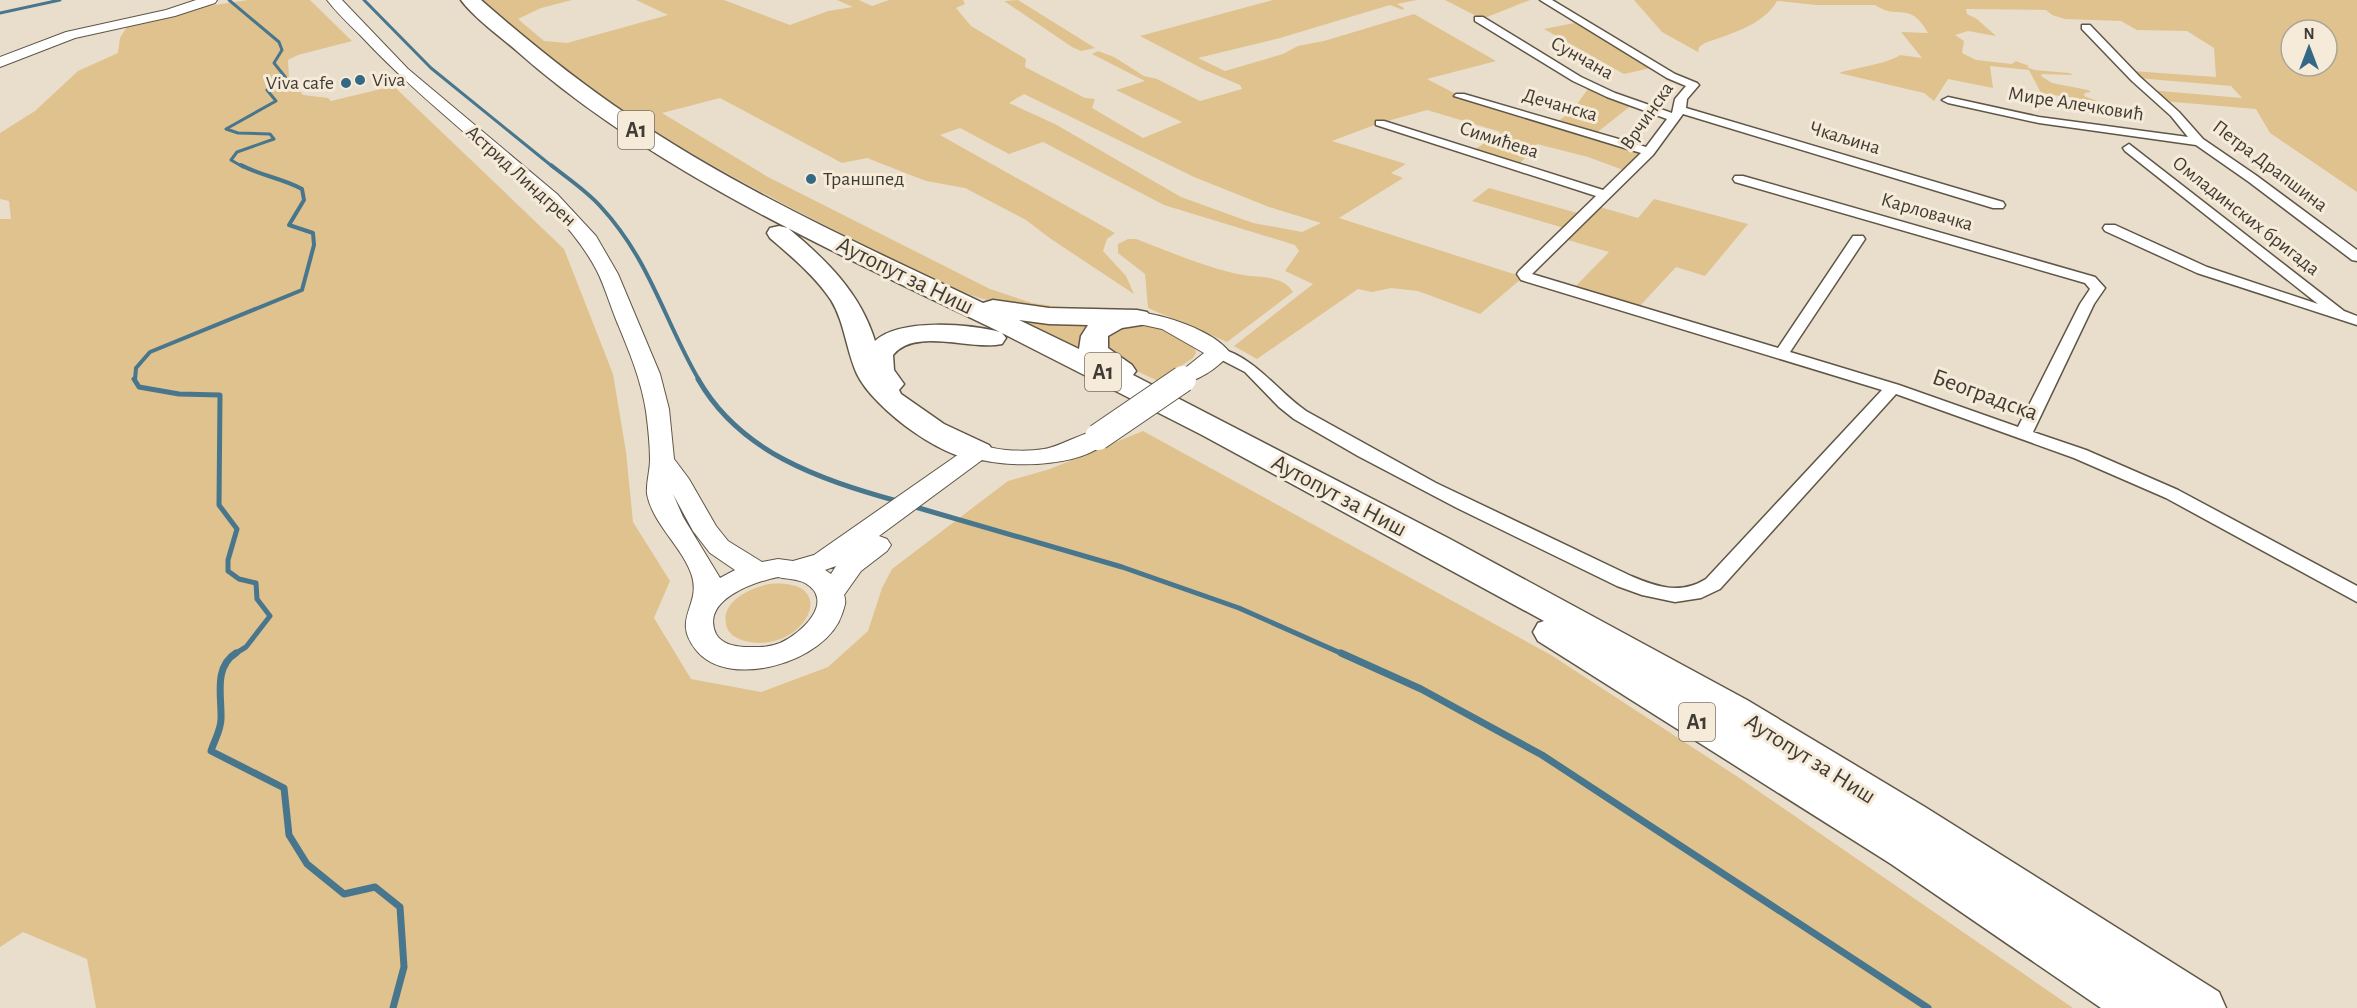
<svg xmlns="http://www.w3.org/2000/svg" width="2357" height="1008" font-family="'Alegreya Sans',sans-serif">
<style>
.green{fill:#dfc28e;fill-rule:evenodd}
.lines{fill:none;stroke-linecap:round;stroke-linejoin:round}
.stream-far3{stroke:#48768d;stroke-width:3}
.stream-far2{stroke:#48768d;stroke-width:4}
.stream-far1{stroke:#48768d;stroke-width:5}
.stream{stroke:#48768d;stroke-width:7}
.street-casing{stroke:#5f5646;stroke-width:3}
.secondary-casing{stroke:#5f5646;stroke-width:2}
.highway-casing{stroke:#5f5646;stroke-width:3}
.street{fill:#fff;fill-rule:evenodd}
.secondary{fill:#fff;fill-rule:evenodd}
.highway{fill:#fff;fill-rule:evenodd}
.secondary-bridge-far1-casing{stroke:#5f5646;stroke-width:22;stroke-linecap:butt}
.secondary-bridge-casing{stroke:#5f5646;stroke-width:28;stroke-linecap:butt}
.secondary-bridge-far1{stroke:#fff;stroke-width:20}
.secondary-bridge{stroke:#fff;stroke-width:26}
.poi-dot{fill:#346985;stroke:#f6ebd9;stroke-width:2}
.labels{text-anchor:middle;dominant-baseline:central;stroke-width:6;stroke-linejoin:round;paint-order:stroke}
.far-street-label{font-size:20px;fill:#403c35;stroke:#f6ebd9}
.far-poi-label{font-size:20px;fill:#403c35;stroke:#f6ebd9;text-anchor:start}
.shield{fill:#f6ebd9;stroke:#777066;stroke-width:1.5}
.shield-label{font-size:22px;font-weight:bold;fill:#403c35}
.street-label{font-size:24px;fill:#403c35;stroke:#f6ebd9}
</style>
<rect width="100%" height="100%" fill="#e9decc"/>
<g class="green">
<path d="M248,0H310L352,41L298,55L288,60L289,78L303,95L328,98L331,101L389,87L377,76L381,74L564,249L613,374L626,452L633,522L670,581L654,618L691,679L761,692L828,667L868,631L882,588L892,569L1008,481L1050,469L1143,431L1551,655L1741,779L2073,1008H96L87,959L23,932L0,947V219H11L9,201L0,199V133L35,111L78,71L118,53L120,38L128,25L201,7Z"/>
<path d="M482,0H572L541,8L518,19L544,41L567,43L668,15L636,0H724L790,25L828,11L853,7L837,0H859L872,6L889,0H963L965,4L956,8L971,26L1026,59L1025,67L1085,98L1095,99L1092,108L1143,138L1182,122L1116,90L1145,81L1092,54L1098,51L1114,57L1144,76L1157,79L1200,101L1242,89L1240,85L1205,70L1140,36L1273,0H1417L1397,4L1404,8L1403,10L1390,5L1280,38L1198,58L1225,71L1283,54L1298,46L1324,41L1414,14L1496,61L1427,79L1456,94L1455,96L1646,152L1626,171L1588,157L1537,144L1519,165L1474,150L1501,132L1427,110L1377,124L1332,141L1406,164L1391,173L1403,178L1339,218L1520,276L1521,279L1480,314L1418,291L1391,288L1372,292L1358,289L1257,359L1234,346L1313,284L1285,271L1299,251L1295,245L1164,205L1043,142L1009,154L960,128L940,135L1115,233L1107,239L1103,251L1126,276L1134,294L1051,239L1026,220L965,188L926,181L867,158L842,163L720,98L662,113L768,177L990,289L1032,303L1102,313C1071,310 1038,311 1007,305C953,294 901,264 852,239C722,173 588,102 482,0ZM1024,94L1194,177L1269,207L1321,223L1302,232L1253,223L1181,197L1055,124L1009,103Z"/>
<path d="M1018,0L1095,48L1081,51L1072,47L1004,1Z"/>
<path d="M1445,0H1530L1482,19Z"/>
<path d="M1634,0H2357V192L2270,133L2256,109L2162,101L2149,90L2242,98L2231,86L2137,78L2132,71L2216,77L2214,48L2187,31L2137,30L2121,21L2065,19L2052,15L2046,10L1966,9L1967,14L1977,19L1996,36L1968,31L1955,35L1964,41L1962,53L1976,60L2012,64L2016,61L2029,66L2027,67L2034,70L2069,73L2073,75L2042,74L2041,76L2052,83L2088,90L2091,92L2085,93L2084,96L2100,102L2041,93L2029,70L1990,66L1993,88L1948,79L1934,101L1924,93L1839,73C1854,68 1890,63 1900,55L1922,58L1901,32L1928,33C1910,0 1899,21 1875,5H1816L1777,1C1763,26 1729,34 1705,43L1699,47L1698,52L1662,32ZM2291,30H2327V66H2291Z"/>
<path d="M1579,22L1655,67L1624,74L1544,29Z"/>
<path d="M1590,86L1633,104L1595,134L1556,123L1573,110Z"/>
<path d="M1489,188L1581,214L1564,228L1472,201Z"/>
<path d="M1654,199L1748,224L1705,276L1676,267L1638,308L1572,290L1609,252L1568,240L1600,207L1638,218Z"/>
<path d="M1128,239H1136C1171,252 1206,268 1243,275C1260,278 1283,275 1293,292L1227,342L1148,308L1145,274L1118,253V244Z"/>
<path d="M1008,316L1110,319L1084,332L1079,341L1082,353Z"/>
<path d="M1128,323L1158,325L1194,345L1196,353L1193,358L1158,381L1111,359L1103,337Z"/>
<path d="M769,584C845,577 804,656 745,641C736,639 727,633 726,624C721,601 751,588 769,584Z"/>
</g>
<g class="lines">
<g class="stream-far3">
<path d="M229,0L279,42L282,50L274,63L286,78L267,90L276,101L226,129L238,133L270,134L274,139L237,152L231,160L243,167"/>
<path d="M364,0L431,68L553,167"/>
<path d="M0,13L60,0"/>
</g>
<g class="stream-far2">
<path d="M551,165C567,178 587,191 601,207C650,260 664,320 699,380"/>
<path d="M135,380L136,368L150,352L302,290L314,245L313,233L289,225L304,200L302,189C282,178 261,176 241,165"/>
</g>
<g class="stream-far1">
<path d="M134,379L139,387L179,394L220,395L219,505L237,529L228,560V571L239,579L256,583L257,599L270,616L246,647L233,655"/>
<path d="M698,379C740,453 819,479 897,501"/>
<path d="M912,506L1122,567L1239,608L1345,655"/>
</g>
<g class="stream">
<path d="M236,653C213,667 222,698 221,719C221,730 214,741 211,751L284,788L289,835L307,864L344,894L375,887L400,907L404,967L393,1008"/>
<path d="M1341,653L1421,689L1542,755L1928,1008"/>
</g>
<g class="street-casing">
<g id="street">
<path d="M1540,0H1552L1675,74L1697,83L1699,85L1687,99L1686,108L2003,202L2005,205L2003,208H1993L1683,114L1653,155L1532,274L1778,348L1853,236H1863L1865,239L1790,352L1899,385L2018,427L2080,304L2090,289L2085,283L1735,182L1733,179L1735,176H1743L2095,277L2105,288L2094,304L2033,432L2086,450L2178,490L2357,586V602L2166,498L2074,458L1896,394L1720,589L1701,598L1675,602L1642,595L1617,586L1457,508L1358,456L1294,419L1279,407L1245,372L1214,356L1211,353L1214,350L1219,348C1256,358 1276,390 1306,411L1436,483L1631,576C1657,587 1680,595 1706,579L1882,390L1521,280L1517,274L1519,271L1596,196L1376,125V121H1384L1603,190L1641,153L1454,96L1456,94H1464L1646,147L1667,119L1607,97L1573,81L1475,21V17H1483L1581,77L1615,93L1672,113L1675,99L1686,86L1667,78Z"/>
<path d="M2082,25H2090L2140,77L2179,112L2203,139L2257,176L2357,250V261L2352,260L2249,182L2196,145L2039,123L1948,103L1942,100L1948,97L2039,117L2188,137L2171,116L2132,81L2082,29Z"/>
<path d="M2129,144L2344,311L2357,316V325L2197,273L2105,231L2103,228L2105,225H2115L2207,267L2318,304L2125,151L2123,148Z"/>
</g>
</g>
<g class="secondary-casing">
<g id="secondary">
<path d="M196,0H217L215,3L175,16L75,38L0,67V57L66,32L166,10Z"/>
<path d="M327,0H342L408,69L557,194L596,236L618,274L660,374L669,409L674,459L689,479L716,526L728,541L762,562L778,559L793,561L814,555L969,447C982,444 994,449 1006,450C1019,451 1032,451 1044,449C1064,446 1088,427 1106,432L1110,437C1090,467 1014,468 982,460L879,536L887,539L891,545L887,551L861,571L844,595C847,603 844,607 842,614C827,662 728,691 696,650C671,618 701,607 692,576C683,547 653,525 647,494C646,483 650,471 650,460C650,444 648,426 646,411C641,379 629,351 617,322C610,305 605,287 597,271C573,225 534,193 495,159C449,119 403,81 361,36C349,24 337,13 327,0ZM673,494L693,531L710,553L735,570L720,578L683,517ZM836,566L831,574L825,570ZM778,577C786,579 798,579 805,583C836,601 802,633 780,643C768,648 756,647 744,647C733,646 722,644 716,634C700,600 754,582 778,577Z"/>
<path d="M1137,312C1163,314 1215,331 1230,353C1221,366 1193,386 1177,382L1174,377L1204,353L1162,329L1130,322L1126,318L1130,314Z"/>
</g>
</g>
<g class="highway-casing">
<path id="highway" d="M461,0H481C528,41 576,80 628,115C739,190 863,246 983,303L993,300L1049,308L1137,310L1147,312L1151,318L1147,324L1122,328L1108,336V348L1132,365L1136,371L1133,375L1450,539L1747,700L1925,807L2219,992L2226,1008H2101L1891,864L1538,641L1533,632L1538,623L1544,621L1202,435L1002,333L1006,338L1002,344C972,351 915,327 893,355L894,370L904,384L899,390L901,394L944,424L989,445L994,452L989,459C951,468 873,408 857,374C846,350 845,323 831,300C815,276 792,257 770,238L767,233L770,228L779,226L788,228C826,260 860,292 875,341C900,318 969,324 1000,332C837,253 655,173 518,52C501,37 474,18 461,0ZM1019,320L1049,324L1088,325L1081,336L1079,349Z"/>
</g>
<use href="#street" class="street"/>
<use href="#secondary" class="secondary"/>
<use href="#highway" class="highway"/>
<g class="secondary-bridge-far1-casing">
<path id="secondary-bridge-far1" d="M1180,380L1185,377"/>
</g>
<g class="secondary-bridge-casing">
<path id="secondary-bridge" d="M1098,437L1183,379"/>
</g>
<use href="#secondary-bridge-far1" class="secondary-bridge-far1"/>
<use href="#secondary-bridge" class="secondary-bridge"/>
</g>
<g class="poi-dot">
<circle cx="360" cy="80" r="6"/>
<circle cx="346" cy="83" r="6"/>
<circle cx="811" cy="179" r="6"/>
</g>
<g class="labels">
<g class="far-street-label">
<text transform="translate(1582 58) rotate(29)">Сунчана</text>
<text transform="translate(2076 104) rotate(9)">Мире Алечковић</text>
<text transform="translate(1560 105) rotate(16)">Дечанска</text>
<text transform="translate(1647 116) rotate(-55)">Врчинска</text>
<text transform="translate(1845 138) rotate(17)">Чкаљина</text>
<text transform="translate(1499 140) rotate(18)">Симићева</text>
<text transform="translate(2270 166) rotate(37)">Петра Драпшина</text>
<text transform="translate(521 176) rotate(42)">Астрид Линдгрен</text>
<text transform="translate(1927 212) rotate(16)">Карловачка</text>
<text transform="translate(2246 216) rotate(38)">Омладинских бригада</text>
</g>
<g class="far-poi-label">
<text x="372" y="80">Viva</text>
<text x="334" y="83" text-anchor="end">Viva cafe</text>
<text x="823" y="179">Траншпед</text>
</g>
<g class="shield">
<rect x="618" y="111" width="36" height="38" rx="4.5"/>
<rect x="1085" y="353" width="36" height="38" rx="4.5"/>
<rect x="1679" y="703" width="36" height="38" rx="4.5"/>
</g>
<g class="shield-label">
<text x="636" y="130">A1</text>
<text x="1103" y="372">A1</text>
<text x="1697" y="722">A1</text>
</g>
<g class="street-label">
<text transform="translate(905 276) rotate(26)">Аутопут за Ниш</text>
<text transform="translate(1985 395) rotate(20)">Београдска</text>
<text transform="translate(1339 496) rotate(28)">Аутопут за Ниш</text>
<text transform="translate(1810 759) rotate(32)">Аутопут за Ниш</text>
</g>
</g>
<g transform="translate(2309 48)"><circle r="28" fill="#f6ebd9" stroke="#ada597" stroke-width="1.5"/>
<path d="M0-4.5L10 22L0 15L-10 22Z" fill="#346985"/>
<text y="-9" font-size="16" font-weight="bold" text-anchor="middle" fill="#403c35">N</text>
</g>
</svg>
